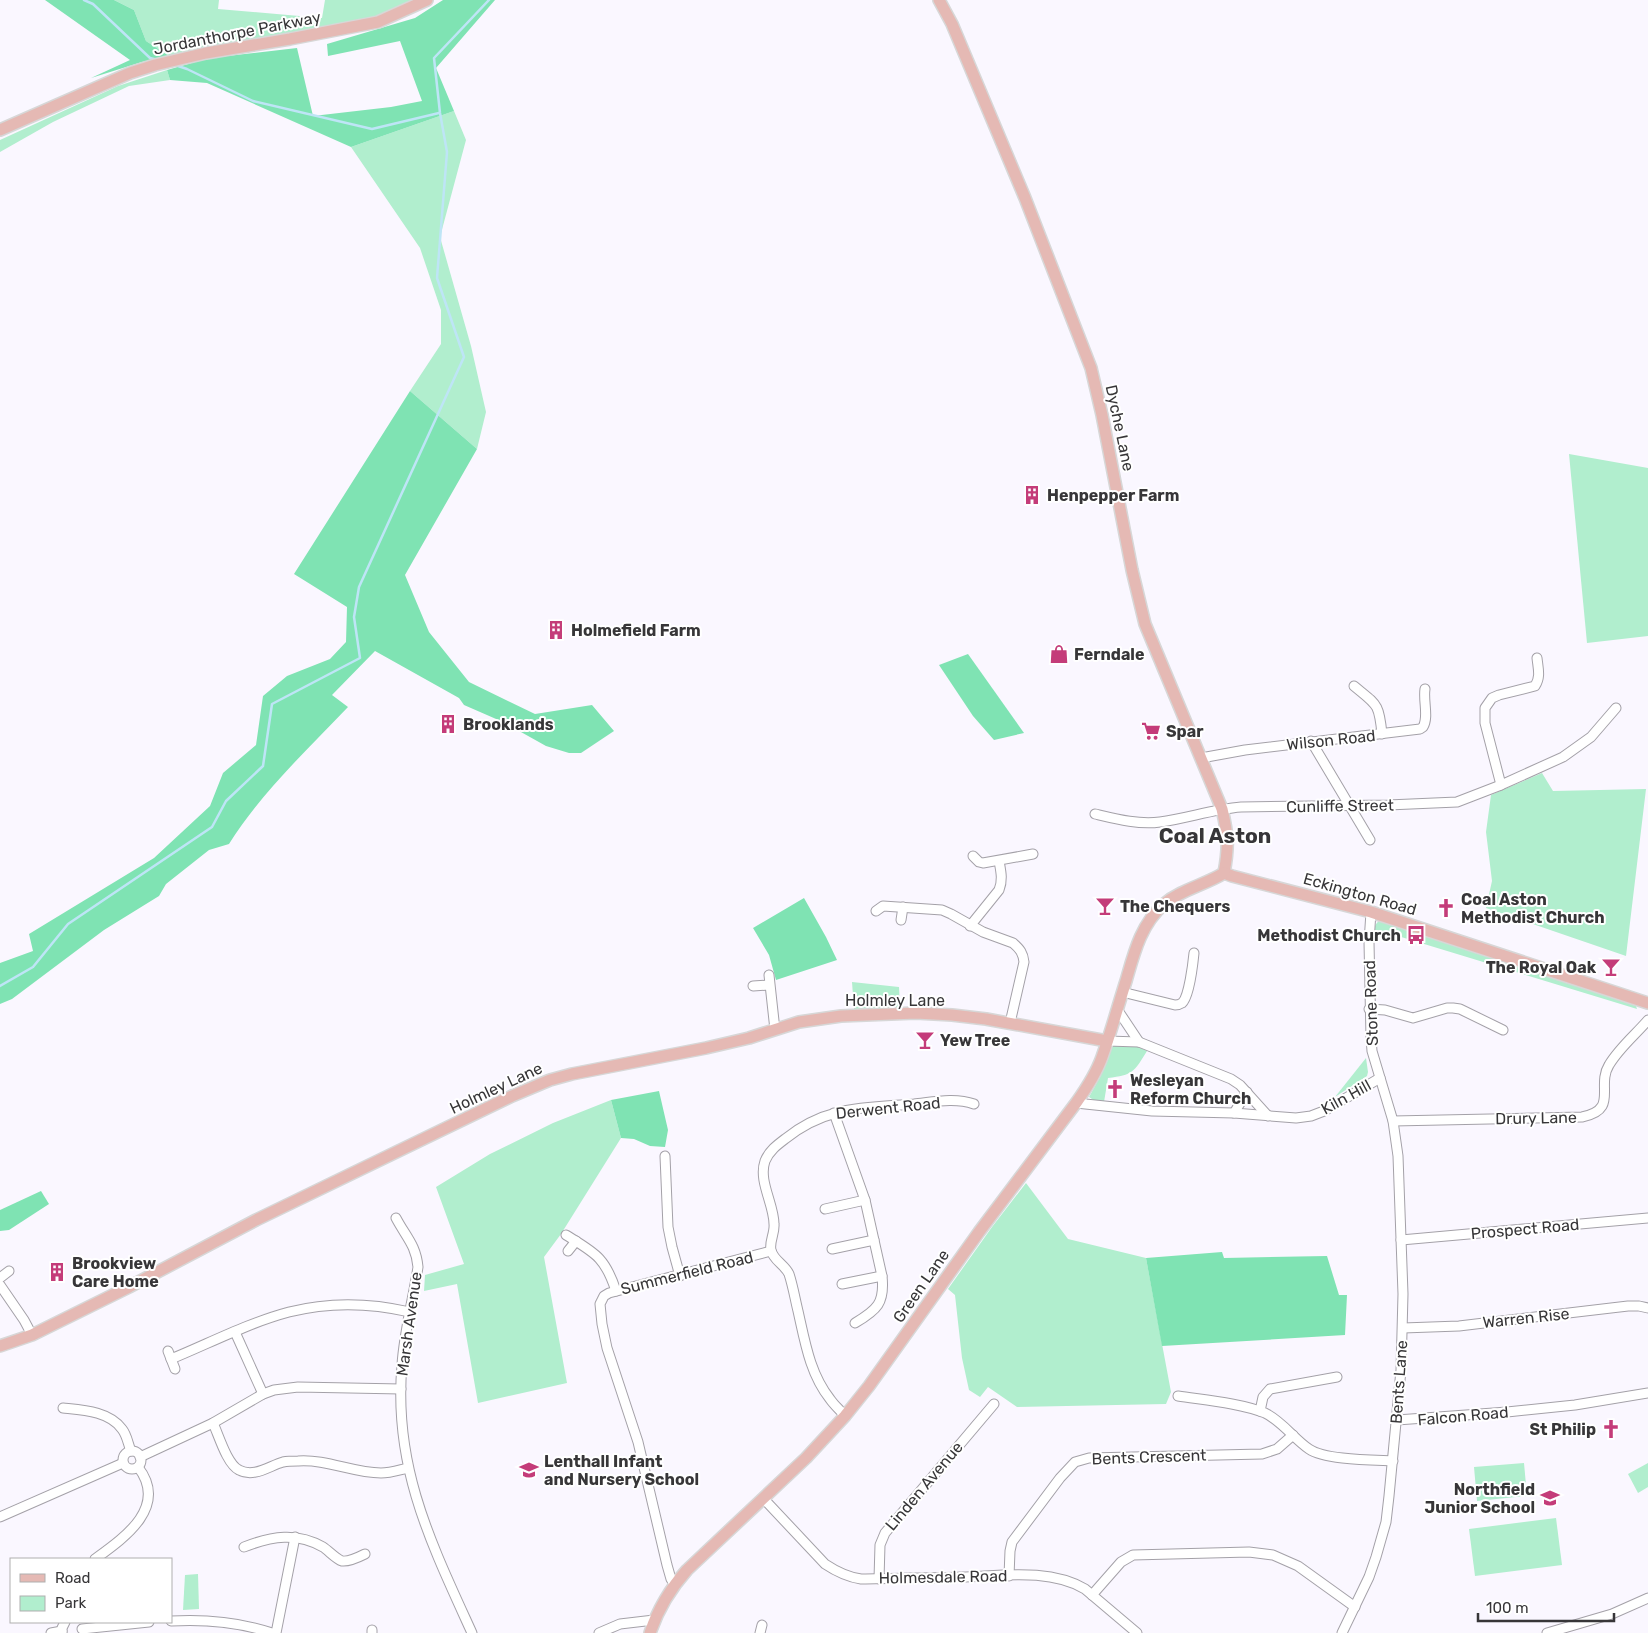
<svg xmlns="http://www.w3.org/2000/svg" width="1648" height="1633" font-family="Rubik,sans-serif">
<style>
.green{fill:#b1eece}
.forest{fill:#7fe3b3}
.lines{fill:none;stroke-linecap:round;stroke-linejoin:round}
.stream{stroke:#bee5f6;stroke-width:2.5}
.minor-casing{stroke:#a4a1a8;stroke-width:11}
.major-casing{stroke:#d7d7d7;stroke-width:14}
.minor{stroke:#fff;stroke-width:9}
.major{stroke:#e5b9b4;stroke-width:11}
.labels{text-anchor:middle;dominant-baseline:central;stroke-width:4;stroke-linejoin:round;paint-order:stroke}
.street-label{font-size:16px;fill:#373638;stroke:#fff}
.poi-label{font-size:16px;font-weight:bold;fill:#373638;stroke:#fff;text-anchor:start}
.district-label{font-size:21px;font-weight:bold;fill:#373638;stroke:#fff}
</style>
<rect width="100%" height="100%" fill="#faf7ff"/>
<g class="green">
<path d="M114,0H219L218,9L322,18L325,0H413L377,17L331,27L263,37L196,50L169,56L146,41L134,10Z"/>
<path d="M167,70L170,80L129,86L53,122L0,152V140L118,86Z"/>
<path d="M454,111L466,140L440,237L471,346L486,412L477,449L410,391L441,344V310L420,248L351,147Z"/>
<path d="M1569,454L1648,468V636L1587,643Z"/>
<path d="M1542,773L1553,791L1646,789L1626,956L1486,908L1492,881L1486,832L1491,795Z"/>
<path d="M1379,921L1530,968L1636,1006L1637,1009L1388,933L1374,939C1374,933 1373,925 1379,921Z"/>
<path d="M852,982L899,987L900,1008L854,1009Z"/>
<path d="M1112,1045H1135L1147,1051C1134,1072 1133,1075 1108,1078L1104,1102L1095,1101L1089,1097L1100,1077Z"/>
<path d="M1366,1058L1368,1072L1367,1076L1335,1097Z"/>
<path d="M611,1100L621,1138L561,1234L544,1257L567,1383L478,1403L457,1284L424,1291L425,1275L464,1264L436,1187L490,1154L553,1123Z"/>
<path d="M1026,1183L1068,1239L1146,1258L1171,1392L1166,1404L1017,1407L988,1387L980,1397L969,1390L962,1358L955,1295L948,1289L992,1227Z"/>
<path d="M1524,1463L1527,1496L1477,1501L1474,1467Z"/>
<path d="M1648,1463V1487L1638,1493L1628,1474Z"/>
<path d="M1556,1518L1562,1565L1475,1576L1469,1529Z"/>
<path d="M198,1574L199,1609L183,1610L185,1575Z"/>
</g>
<g class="forest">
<path d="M45,0H114L134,10L146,41L169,56L142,62L91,78L130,60Z"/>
<path d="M443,0H495L436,68L454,111L351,147L207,83L170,80L167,70L209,58L297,48L313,116L391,107L422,101L400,41L328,56L327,44L415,18Z"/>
<path d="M410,391L477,449L405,575L429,632L469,682L535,714L592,705L614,731L581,753H569L546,746L503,722L464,705L459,698L375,651L332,695L348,707C306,751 261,793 229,844L209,850L166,884L159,896L104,930L12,999L0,1004V963L33,951L29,934L154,858L210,806L223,773L256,745L263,696L287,676L330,659L346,642L347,607L294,574Z"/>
<path d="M968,654L1024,733L994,740L973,716L939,665Z"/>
<path d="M804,898L826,937L837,960L776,980L769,955L753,928Z"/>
<path d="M659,1091L668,1130L665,1147L650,1146L634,1139L621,1138L611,1100Z"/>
<path d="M41,1191L49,1204L9,1230L0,1231V1210Z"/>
<path d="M1222,1252L1224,1258L1327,1256L1339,1295H1347L1345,1335L1162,1346L1146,1258Z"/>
</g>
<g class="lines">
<g class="stream">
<path d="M84,0L93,4L150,58L158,60"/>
<path d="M175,65L187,69L253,101L372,129L439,113"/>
<path d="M0,986L33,967L68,924L212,827L226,801L263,766L272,704L360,658L354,617L359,587L464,357L437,278L447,152L440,113L434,58L489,0"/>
</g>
<g class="minor-casing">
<g id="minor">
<path d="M1354,686C1377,705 1379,703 1382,734"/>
<path d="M1311,741L1370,840"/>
<path d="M1201,758L1245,750L1420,729L1423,727C1429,717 1423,701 1425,689"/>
<path d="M1501,785L1485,723V708L1492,698L1499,695L1535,686C1541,677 1538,668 1537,658"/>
<path d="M1095,814C1116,819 1139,825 1160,822C1188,818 1214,809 1241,807L1388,805L1457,802L1501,785L1563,757L1591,737L1616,708"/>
<path d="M973,856L979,862L983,863L1033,854"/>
<path d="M876,911L883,906L942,910L951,914L983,932L1013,943C1020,949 1023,953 1024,962L1010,1023"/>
<path d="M901,920L903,907"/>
<path d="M970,926L999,890C1003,880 1001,872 999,861"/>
<path d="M769,975L775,1030"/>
<path d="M753,986L769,985"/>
<path d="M1122,992L1175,1005C1178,1005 1179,1005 1182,1003C1189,997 1193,963 1194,953"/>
<path d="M1117,1009L1139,1042"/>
<path d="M1369,1009L1385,1010L1413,1018L1447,1008H1453L1460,1009L1503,1030"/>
<path d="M1107,1041L1139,1042L1231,1079L1240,1085L1268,1116"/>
<path d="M1076,1103L1152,1111L1234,1113L1296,1118L1311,1116L1324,1111L1380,1078"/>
<path d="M834,1113L865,1200L882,1276C885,1303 877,1310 855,1323"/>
<path d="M1234,1113L1247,1092"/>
<path d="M1393,1121L1582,1117C1619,1110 1596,1086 1609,1065C1619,1048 1635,1035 1648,1020"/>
<path d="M665,1156L668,1227L672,1247L680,1276"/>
<path d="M825,1209L865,1200"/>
<path d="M396,1218C406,1237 416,1245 418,1267C413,1300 404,1332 402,1365C393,1467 431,1543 472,1633"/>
<path d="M566,1235C595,1253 605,1257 616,1291"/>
<path d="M1401,1240L1648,1218"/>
<path d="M832,1249L874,1240"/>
<path d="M568,1251L576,1241"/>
<path d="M0,1278L9,1271"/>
<path d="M842,1284L882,1276"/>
<path d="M0,1285L24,1320L32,1335"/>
<path d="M1403,1328L1459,1326L1628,1306H1639L1648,1308"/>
<path d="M235,1332L263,1394"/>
<path d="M168,1351L175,1369"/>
<path d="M171,1359C210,1343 248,1323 289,1312C328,1302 371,1303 410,1312"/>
<path d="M1178,1396C1204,1400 1240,1403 1265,1413C1282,1421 1294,1439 1309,1449C1325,1460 1372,1460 1393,1461"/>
<path d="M63,1408C82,1410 109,1411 122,1429C127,1435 128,1444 131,1451"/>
<path d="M1260,1411L1263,1397L1270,1389L1337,1377"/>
<path d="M845,1416C840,1410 834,1405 830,1399C810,1374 805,1342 798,1311C795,1299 793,1286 789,1274C785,1265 773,1260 771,1250C769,1242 775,1233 774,1224C774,1204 758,1181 765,1161C769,1151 777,1145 785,1139C826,1106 863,1108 914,1104C933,1102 955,1097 974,1104"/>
<path d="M1397,1420L1507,1412L1575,1405L1648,1393"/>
<path d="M213,1423C219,1436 227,1464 239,1470C254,1478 269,1466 283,1462C288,1461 293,1461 298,1461C327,1459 353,1473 381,1473C390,1473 399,1470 408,1468"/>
<circle cx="132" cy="1460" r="9"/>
<path d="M140,1457L213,1423L263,1394L274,1390L298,1387L401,1389"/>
<path d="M763,1498L825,1564C837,1572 847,1577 861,1579C894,1578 928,1578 961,1577C1001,1576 1049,1568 1085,1589L1137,1633"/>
<path d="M0,1517L123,1463"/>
<path d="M244,1547C272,1536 297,1532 323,1547C329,1551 336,1559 342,1561C349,1562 359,1557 365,1554"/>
<path d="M95,1559C124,1538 169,1507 138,1467"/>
<path d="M1009,1576L1010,1551L1012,1542L1060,1478L1075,1462L1089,1458L1262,1454L1277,1449L1293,1435"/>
<path d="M879,1579L880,1545L885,1533L994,1404"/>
<path d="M674,1584L671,1579L667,1565L638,1442L607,1348L602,1324L600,1304L604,1296L609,1293L771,1251"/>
<path d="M1092,1595L1121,1562L1133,1555L1249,1552L1273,1555L1298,1566L1355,1607"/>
<path d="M171,1621C206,1619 239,1622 272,1633"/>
<path d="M82,1629L149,1622"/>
<path d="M372,1630V1633"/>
<path d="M51,1633L62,1631"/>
<path d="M62,1633V1628L65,1622"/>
<path d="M276,1633L295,1537"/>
<path d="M599,1633L620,1624L654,1620"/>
<path d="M760,1633L762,1625"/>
<path d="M1342,1633L1369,1577L1376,1557L1386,1522L1389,1496L1401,1370L1403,1294L1398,1156L1393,1121L1372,1051L1371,1038L1369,942L1371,912"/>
<path d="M1547,1633L1612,1614L1648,1598"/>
</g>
</g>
<g class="major-casing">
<g id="major">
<path d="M939,0L952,24L1025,198L1091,368L1102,415L1132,570L1145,624L1222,809C1228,835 1229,846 1224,873"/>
<path d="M0,130L130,73L155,65L206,53L290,39L378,22L427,0"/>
<path d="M1224,873L1232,876L1371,912L1648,1003"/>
<path d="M0,1346L32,1335L129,1287L256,1220L512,1096L550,1080L572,1074L706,1048L749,1038L799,1022L841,1016L916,1013L952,1015L986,1019L1107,1041"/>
<path d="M650,1633C658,1609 670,1589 687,1570L806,1458L845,1416L869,1386L979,1232L1076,1103C1086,1089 1096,1074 1102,1057C1111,1032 1118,1006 1126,981C1134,953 1141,924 1164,904C1182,889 1205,885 1224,873"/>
</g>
</g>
<use href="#minor" class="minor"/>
<use href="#major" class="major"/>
</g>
<defs>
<g id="building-bare" transform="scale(1.5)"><path d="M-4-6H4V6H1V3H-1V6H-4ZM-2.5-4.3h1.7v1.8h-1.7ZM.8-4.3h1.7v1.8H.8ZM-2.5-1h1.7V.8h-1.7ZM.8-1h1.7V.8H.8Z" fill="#c43c79" stroke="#fff" stroke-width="2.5" paint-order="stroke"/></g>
<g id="shop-bare" transform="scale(1.5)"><path d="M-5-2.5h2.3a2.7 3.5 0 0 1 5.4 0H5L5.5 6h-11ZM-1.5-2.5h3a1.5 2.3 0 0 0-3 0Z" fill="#c43c79" stroke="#fff" stroke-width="2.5" paint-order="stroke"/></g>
<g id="supermarket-bare" transform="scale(1.5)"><path d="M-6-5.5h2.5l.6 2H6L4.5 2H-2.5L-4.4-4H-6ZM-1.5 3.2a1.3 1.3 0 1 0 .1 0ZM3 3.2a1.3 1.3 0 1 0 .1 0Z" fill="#c43c79" stroke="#fff" stroke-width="2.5" paint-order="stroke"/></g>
<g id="bar-bare" transform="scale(1.5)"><path d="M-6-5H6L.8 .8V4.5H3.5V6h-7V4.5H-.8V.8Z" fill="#c43c79" stroke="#fff" stroke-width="2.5" paint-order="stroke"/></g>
<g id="church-bare" transform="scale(1.5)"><path d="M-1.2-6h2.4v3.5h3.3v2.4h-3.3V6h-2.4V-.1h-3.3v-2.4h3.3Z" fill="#c43c79" stroke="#fff" stroke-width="2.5" paint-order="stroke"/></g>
<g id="bus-bare" transform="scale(1.5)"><path d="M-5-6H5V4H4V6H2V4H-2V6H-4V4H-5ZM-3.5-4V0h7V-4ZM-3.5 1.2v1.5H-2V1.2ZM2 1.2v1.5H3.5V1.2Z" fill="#c43c79" stroke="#fff" stroke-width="2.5" paint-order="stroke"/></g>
<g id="school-bare" transform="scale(1.5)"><path d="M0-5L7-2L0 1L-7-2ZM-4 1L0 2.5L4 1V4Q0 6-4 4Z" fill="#c43c79" stroke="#fff" stroke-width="2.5" paint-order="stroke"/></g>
</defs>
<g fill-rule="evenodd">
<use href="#building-bare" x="1032" y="495"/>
<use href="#building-bare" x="556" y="630"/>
<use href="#shop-bare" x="1059" y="654"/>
<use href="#building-bare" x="448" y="724"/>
<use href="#supermarket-bare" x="1151" y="731"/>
<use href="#bar-bare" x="1105" y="906"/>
<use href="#church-bare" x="1446" y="908"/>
<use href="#bus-bare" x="1416" y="935"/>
<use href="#bar-bare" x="1611" y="967"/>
<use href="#bar-bare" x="925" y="1040"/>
<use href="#church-bare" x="1115" y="1089"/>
<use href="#building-bare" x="57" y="1272"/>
<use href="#church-bare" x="1611" y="1429"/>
<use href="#school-bare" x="529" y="1470"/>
<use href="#school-bare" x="1550" y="1498"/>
</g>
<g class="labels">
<g class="street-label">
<text transform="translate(237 33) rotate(-11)">Jordanthorpe Parkway</text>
<text transform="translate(1120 428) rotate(78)">Dyche Lane</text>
<text transform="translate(1331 740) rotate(-6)">Wilson Road</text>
<text transform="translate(1340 806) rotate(-1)">Cunliffe Street</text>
<text transform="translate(1360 894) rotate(16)">Eckington Road</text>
<text x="895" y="1000">Holmley Lane</text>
<text transform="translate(1371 1003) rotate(-92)">Stone Road</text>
<text transform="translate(496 1088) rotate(-25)">Holmley Lane</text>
<text transform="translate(1346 1097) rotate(-29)">Kiln Hill</text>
<text transform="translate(888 1108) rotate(-6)">Derwent Road</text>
<text transform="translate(1536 1118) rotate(-1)">Drury Lane</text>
<text transform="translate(1525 1229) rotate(-5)">Prospect Road</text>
<text transform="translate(687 1273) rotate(-14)">Summerfield Road</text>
<text transform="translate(921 1286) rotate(-55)">Green Lane</text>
<text transform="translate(1526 1318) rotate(-6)">Warren Rise</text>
<text transform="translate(409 1324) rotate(-82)">Marsh Avenue</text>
<text transform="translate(1399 1382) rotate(-86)">Bents Lane</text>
<text transform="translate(1463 1416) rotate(-5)">Falcon Road</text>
<text transform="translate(1149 1457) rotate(-2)">Bents Crescent</text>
<text transform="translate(924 1486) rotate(-50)">Linden Avenue</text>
<text transform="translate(943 1577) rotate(-1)">Holmesdale Road</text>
</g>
<g class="poi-label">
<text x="1047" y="495">Henpepper Farm</text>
<text x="571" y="630">Holmefield Farm</text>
<text x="1074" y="654">Ferndale</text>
<text x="463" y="724">Brooklands</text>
<text x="1166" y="731">Spar</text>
<text x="1461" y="899">Coal Aston<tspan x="1461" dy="18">Methodist Church</tspan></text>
<text x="1120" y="906">The Chequers</text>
<text x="1401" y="935" text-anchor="end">Methodist Church</text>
<text x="1596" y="967" text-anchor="end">The Royal Oak</text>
<text x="940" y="1040">Yew Tree</text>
<text x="1130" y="1080">Wesleyan<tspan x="1130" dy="18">Reform Church</tspan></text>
<text x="72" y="1263">Brookview<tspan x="72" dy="18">Care Home</tspan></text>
<text x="1596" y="1429" text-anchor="end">St Philip</text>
<text x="544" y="1461">Lenthall Infant<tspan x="544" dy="18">and Nursery School</tspan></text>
<text x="1535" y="1489" text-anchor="end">Northfield<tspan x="1535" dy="18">Junior School</tspan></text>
</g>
<g class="district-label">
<text x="1215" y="835">Coal Aston</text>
</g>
</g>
<rect x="10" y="1558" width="162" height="65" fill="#ffffff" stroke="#afafaf"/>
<rect x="20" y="1574" width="25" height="8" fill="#e5b9b4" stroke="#afafaf"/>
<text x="55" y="1583" font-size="15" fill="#373638">Road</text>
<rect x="20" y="1596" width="25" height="15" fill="#b1eece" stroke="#afafaf"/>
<text x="55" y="1608" font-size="15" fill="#373638">Park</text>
<path d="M1478 1613v8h136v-8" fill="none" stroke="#373638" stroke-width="2.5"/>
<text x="1486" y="1613" font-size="15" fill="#373638" stroke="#ffffff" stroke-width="4" paint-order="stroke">100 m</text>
</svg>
